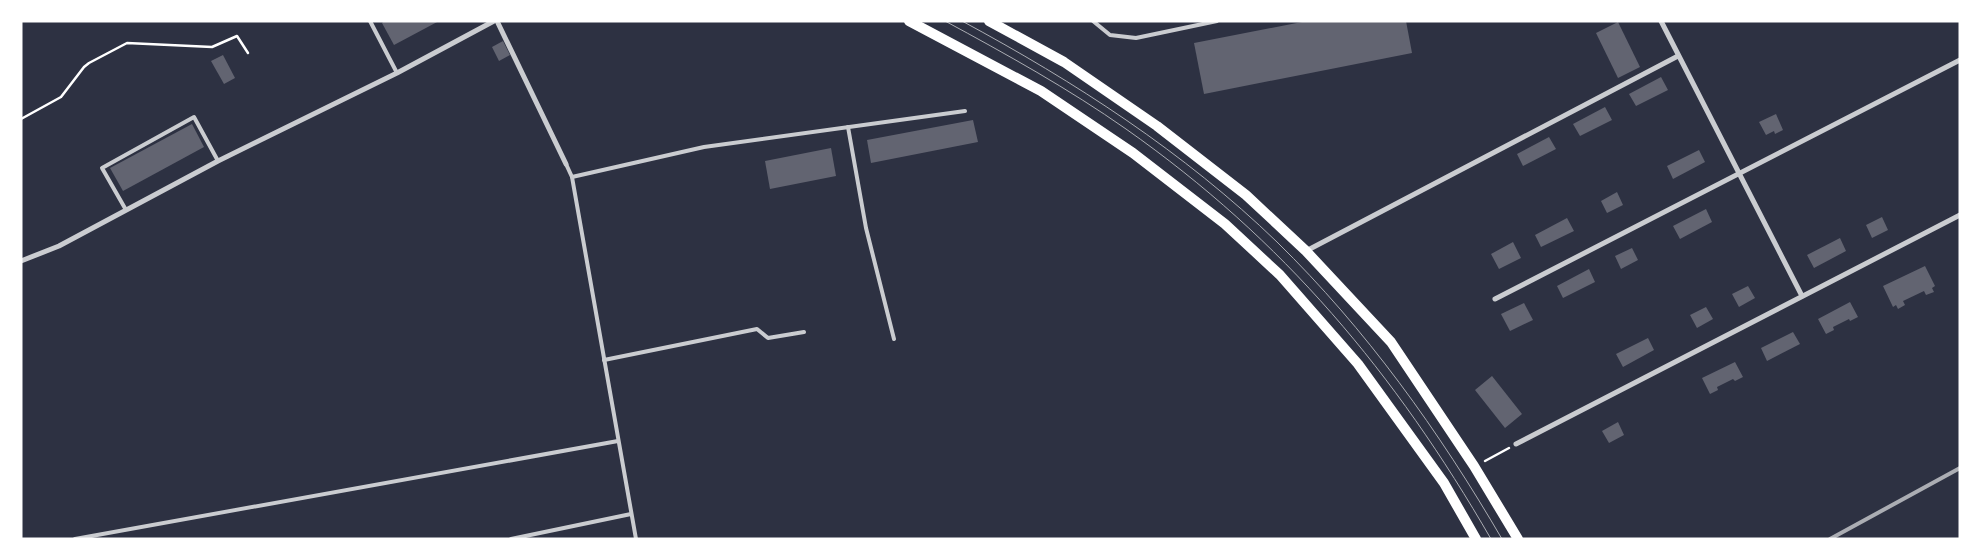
<svg xmlns="http://www.w3.org/2000/svg" width="1981" height="560" font-family="'Titillium Web',sans-serif">
<style>
.building{fill:#626471}
.lines{fill:none;stroke-linecap:round;stroke-linejoin:round}
.path{stroke:#fff;stroke-width:2.5}
.service{stroke:#caccd0;stroke-width:4}
.minor{stroke:#caccd0;stroke-width:5}
.secondary{stroke:#fff;stroke-width:10}
.tram{stroke:#abadb3;stroke-width:1}
.rail{stroke:#abadb3;stroke-width:4}
</style>
<rect width="100%" height="100%" fill="#2d3142"/>
<g class="building">
<path d="M384,21H439L394,45L382,23Z"/>
<path d="M1307,21H1406L1412,53L1204,94L1194,43Z"/>
<path d="M1618,22L1640,67L1618,78L1596,33Z"/>
<path d="M503,41L510,55L499,61L492,47Z"/>
<path d="M223,55L235,78L224,84L211,61Z"/>
<path d="M1661,77L1668,90L1636,106L1629,94Z"/>
<path d="M1605,107L1612,120L1580,136L1573,124Z"/>
<path d="M1776,114L1783,130L1775,134L1774,131L1766,135L1759,122Z"/>
<path d="M973,120L978,142L871,163L867,140Z"/>
<path d="M192,124L204,147L123,191L110,168Z"/>
<path d="M1549,137L1556,149L1523,166L1517,154Z"/>
<path d="M831,148L836,176L770,189L765,161Z"/>
<path d="M1699,150L1705,162L1673,179L1667,166Z"/>
<path d="M1617,192L1623,205L1607,213L1601,201Z"/>
<path d="M1706,209L1712,222L1680,239L1673,226Z"/>
<path d="M1882,217L1888,230L1872,238L1866,225Z"/>
<path d="M1567,218L1574,231L1541,247L1535,235Z"/>
<path d="M1840,238L1846,251L1814,268L1807,255Z"/>
<path d="M1513,242L1521,258L1499,269L1491,254Z"/>
<path d="M1632,248L1638,260L1621,269L1615,256Z"/>
<path d="M1925,266L1935,286L1932,288L1934,292L1926,295L1924,291L1903,301L1905,305L1898,309L1896,305L1893,307L1883,286Z"/>
<path d="M1589,269L1595,282L1563,298L1557,286Z"/>
<path d="M1748,286L1755,298L1739,307L1732,294Z"/>
<path d="M1850,302L1858,317L1850,321L1849,319L1833,327L1834,330L1826,334L1818,319Z"/>
<path d="M1524,303L1533,320L1510,331L1501,314Z"/>
<path d="M1706,307L1713,319L1697,328L1690,315Z"/>
<path d="M1793,332L1800,344L1767,361L1761,348Z"/>
<path d="M1648,338L1654,350L1623,367L1616,354Z"/>
<path d="M1735,362L1743,377L1735,381L1733,379L1717,387L1718,390L1710,394L1702,378Z"/>
<path d="M1492,376L1522,414L1505,428L1475,390Z"/>
<path d="M1618,422L1624,435L1609,443L1602,431Z"/>
</g>
<g class="lines">
<g class="path">
<path d="M21,119L61,97L84,67L89,63L127,43L212,47L237,36L248,53"/>
<path d="M1485,461L1509,448"/>
</g>
<g class="service">
<path d="M370,21L397,73"/>
<path d="M1093,21L1110,35L1136,38L1217,21"/>
<path d="M848,127L866,228L894,339"/>
<path d="M566,164L572,177L704,147L965,111"/>
<path d="M572,177L636,539"/>
<path d="M126,210L102,168L194,117L218,161"/>
<path d="M604,360L757,329L768,338L804,332"/>
<path d="M75,539L618,441"/>
<path d="M511,539L631,514"/>
</g>
<g class="minor">
<path d="M497,21L566,164"/>
<path d="M1661,21L1802,296"/>
<path d="M1306,251L1678,56"/>
<path d="M21,261L59,246L218,161L397,73L494,21"/>
<path d="M1495,299L1960,60"/>
<path d="M1516,444L1960,215"/>
</g>
<g class="secondary">
<path d="M909,21L1041,91L1133,153L1225,224L1280,275L1358,364L1444,483L1476,539"/>
<path d="M989,21L1064,62L1157,126L1246,195L1306,251L1391,342L1474,466L1518,539"/>
</g>
<g class="tram">
<path d="M945,21C1006,54 1069,89 1126,129C1284,240 1395,373 1491,539"/>
<path d="M962,21C1075,82 1184,152 1277,242C1366,329 1439,431 1502,539"/>
</g>
<path class="rail" d="M1830,539L1960,468"/>
</g>
<rect width="1981" height="560" fill="none" stroke="#ffffff" stroke-width="45"/>
</svg>
